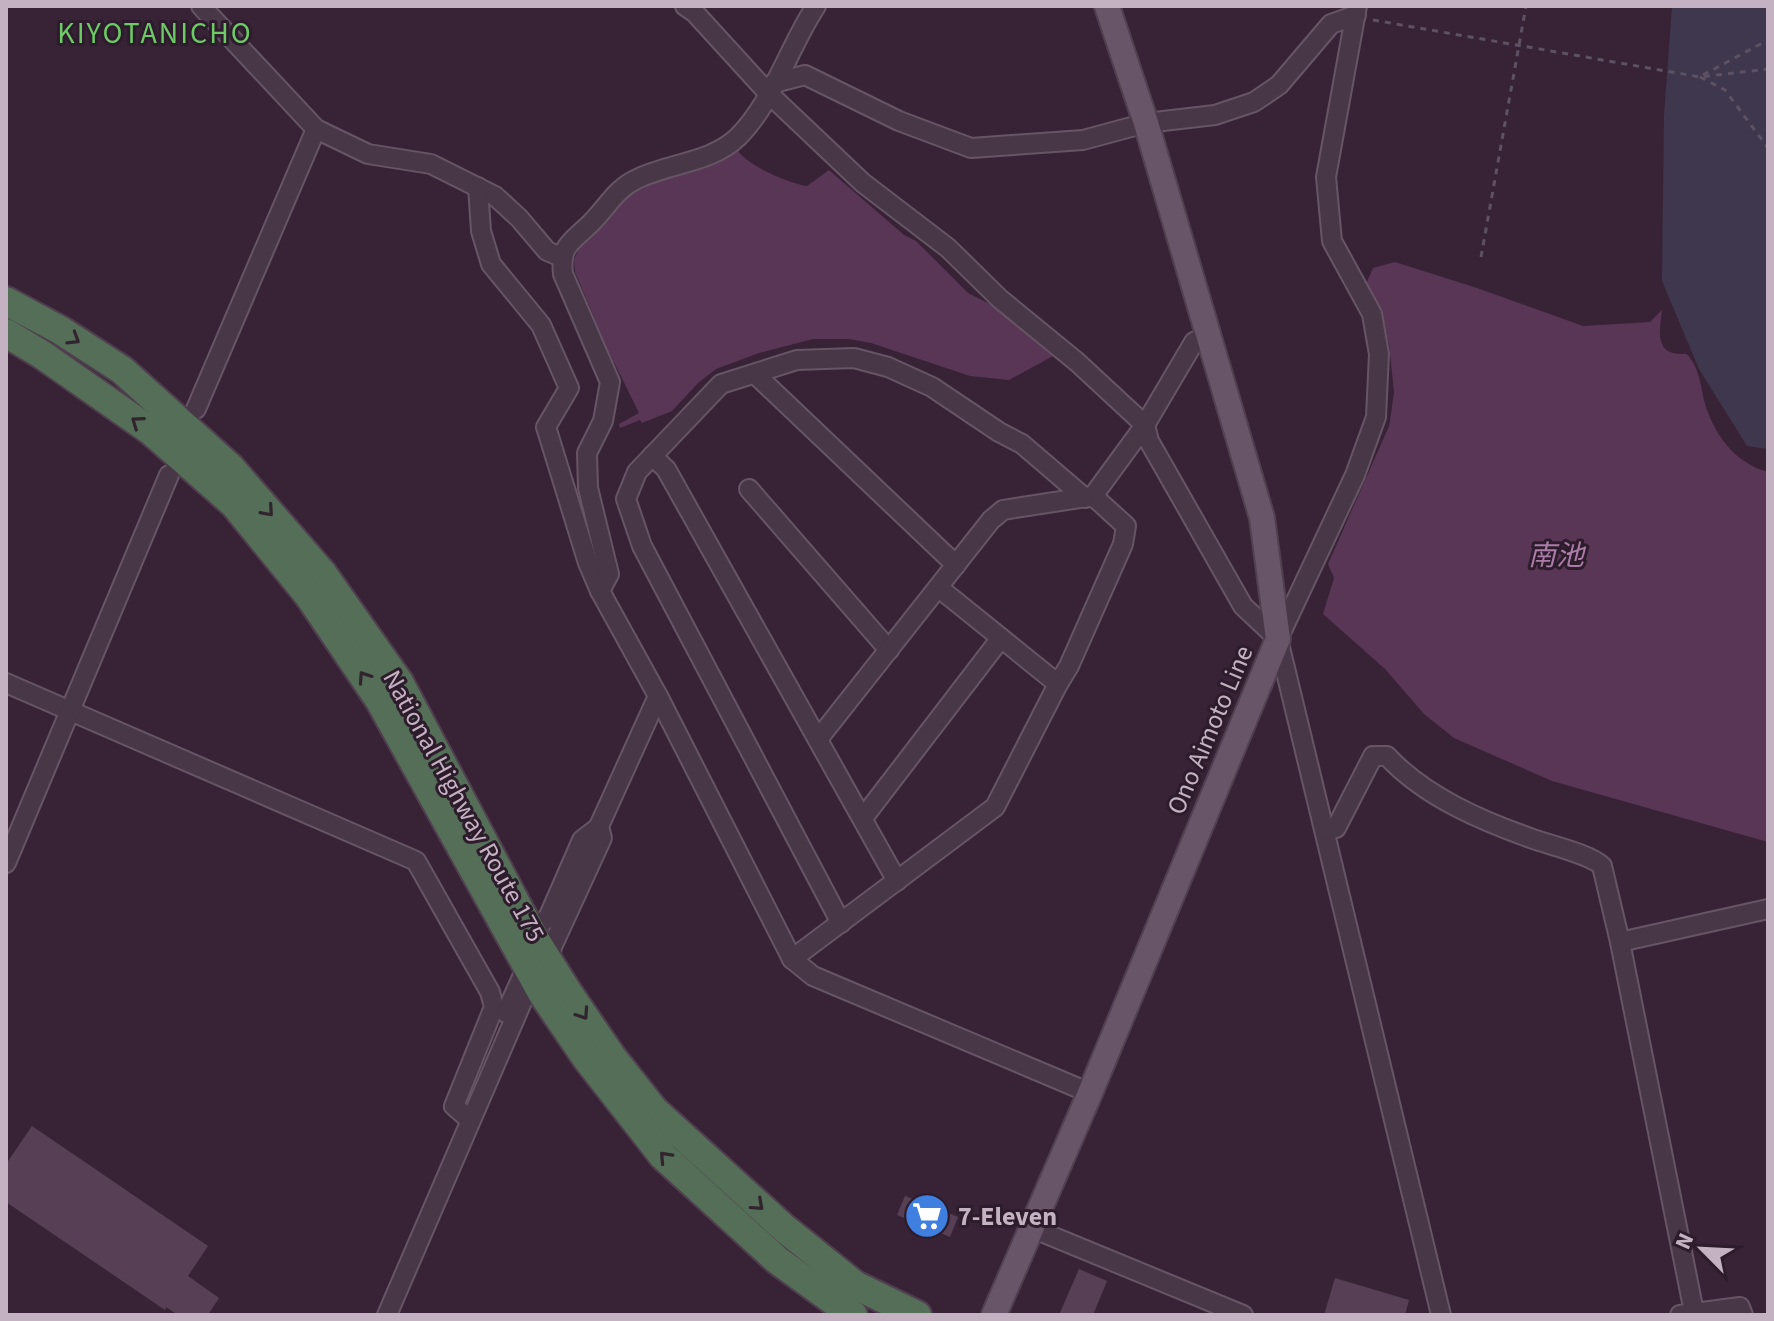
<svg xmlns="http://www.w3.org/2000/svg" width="1774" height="1321" font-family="'Source Sans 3','Noto Sans JP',sans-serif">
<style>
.green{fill:#3e374d}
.water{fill:#593556}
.building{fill:#574055}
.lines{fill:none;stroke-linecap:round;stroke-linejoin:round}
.minor-casing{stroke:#665564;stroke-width:22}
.major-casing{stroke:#51404f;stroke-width:28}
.highway-casing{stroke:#503f4e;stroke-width:32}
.path{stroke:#5d5163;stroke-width:3;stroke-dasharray:6 6;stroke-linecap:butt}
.minor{stroke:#483747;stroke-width:18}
.major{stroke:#685567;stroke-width:24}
.highway{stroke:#546e57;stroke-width:28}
.oneway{stroke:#31242f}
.labels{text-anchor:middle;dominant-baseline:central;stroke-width:6;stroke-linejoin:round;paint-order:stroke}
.street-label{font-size:26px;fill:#c4b2c2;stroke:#2d1c2b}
.poi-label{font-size:26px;font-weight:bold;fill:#c4b2c2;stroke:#2d1c2b;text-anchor:start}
.water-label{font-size:28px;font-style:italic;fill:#aa7ca7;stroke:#2d1c2b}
.quarter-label{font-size:30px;letter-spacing:2px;fill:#6dca67;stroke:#2d1c2b}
</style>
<rect width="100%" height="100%" fill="#382336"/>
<path class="green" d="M1672,6H1768V449L1747,446L1699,369L1662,281L1664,115Z"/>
<g class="water">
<path d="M738,151C749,166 788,183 807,186L829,170L904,235L916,241L968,293L990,304L1055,355L1009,380L970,376L871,343L849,339H813L759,353L716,369L698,383L672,411L642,423L640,420L620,428L619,424L639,413L606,346L575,272L574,260L579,248L620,200L644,182L715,161Z"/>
<path d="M1395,262L1477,288L1583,326L1650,322L1662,310C1660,329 1654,353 1680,354C1686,354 1686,352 1690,358C1699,369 1701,387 1704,400C1713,433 1734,463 1768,472V842L1552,781L1454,738L1424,714L1385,669L1323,614L1334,578L1328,564L1389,426L1391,414L1394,392L1389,344L1383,319L1366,284L1373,268Z"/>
</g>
<g class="building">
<path d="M32,1126L208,1246L188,1276L219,1298L208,1315H178L166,1307L165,1310L6,1202V1164Z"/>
<path d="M905,1196L958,1217L950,1237L897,1215Z"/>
<path d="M1079,1269L1107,1281L1093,1315H1059Z"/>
<path d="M1335,1278L1409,1300L1405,1315H1324Z"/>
</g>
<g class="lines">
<g class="minor-casing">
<g id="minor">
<path d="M201,6L316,129L368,154L431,164L495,196L519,218L547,251L561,257"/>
<path d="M685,6L695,13L769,94L863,183L948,248L1000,299L1077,362L1145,425L1149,441L1243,606L1278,639L1441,1315"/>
<path d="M774,83L805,75L899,121L971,148L1083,140L1146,123L1215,115L1254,102L1279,85L1331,24L1356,15"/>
<path d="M478,187L481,231L491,264L541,325L569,388L546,427L588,563L600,591L658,696L792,959L813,976L1090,1093"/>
<path d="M755,374L956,565"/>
<path d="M196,409L316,129"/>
<path d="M652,456L666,469L897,881"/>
<path d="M749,489L889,650"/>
<path d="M600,591L609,574L588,488L587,453L603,421L610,382L563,274C560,246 570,243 589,225C606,209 615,189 637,179C669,163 711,163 738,137C773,102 789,47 816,6"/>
<path d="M1278,639L1355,475L1376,417L1379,354L1372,314L1332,241L1326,177L1357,6"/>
<path d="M6,683L416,861L490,992L494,1007L454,1106L470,1120"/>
<path d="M1058,684L1069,666L1123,544L1126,526L1093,496"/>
<path d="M819,738L991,520L1003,510L1093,496L1145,425L1194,342L1209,335"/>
<path d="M863,818L1001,638"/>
<path d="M1326,831L1336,828L1373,756H1387C1425,797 1482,821 1533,839C1550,845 1592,855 1602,866L1620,942L1694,1312"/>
<path d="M595,835L658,696"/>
<path d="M6,863L169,475"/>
<path d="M841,923L642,546L626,499L637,472L721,384L797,360L854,358L888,367L932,387L999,432L1022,444L1085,498"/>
<path d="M531,930L548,918L582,840L599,827L602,838L552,947L549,962"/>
<path d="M1620,942L1768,909"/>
<path d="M792,959L995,807L1058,684L939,588"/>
<path d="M506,1013L527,966"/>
<path d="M1032,1228L1243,1315"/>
<path d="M387,1315L522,1002"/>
<path d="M1680,1315L1740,1307L1743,1315"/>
</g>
</g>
<g class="major-casing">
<path id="major" d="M994,1315L1090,1093L1278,639L1262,518L1146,123L1107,6"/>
</g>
<g class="highway-casing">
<g id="highway">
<path d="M6,301L60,330L122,370L231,468L323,574L399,682L537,943L567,991L612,1057L654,1110L784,1228L855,1285L917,1315"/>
<path d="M6,333L41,354L151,431L234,504L309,596L380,701L542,993L587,1059L663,1156L777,1260L853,1315"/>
</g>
</g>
<g class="path">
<path d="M1373,20L1700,77L1768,69"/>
<path d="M1703,75L1768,40"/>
<path d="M1700,77L1725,90L1768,148"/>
<path d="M1481,257L1526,6"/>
</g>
<use href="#minor" class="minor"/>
<use href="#major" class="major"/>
<use href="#highway" class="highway"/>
</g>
<defs><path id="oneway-chevron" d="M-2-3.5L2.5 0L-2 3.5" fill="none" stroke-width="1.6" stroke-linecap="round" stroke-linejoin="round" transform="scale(2)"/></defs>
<g class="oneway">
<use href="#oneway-chevron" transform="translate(74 339) rotate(32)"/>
<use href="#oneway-chevron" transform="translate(137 422) rotate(-145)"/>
<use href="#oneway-chevron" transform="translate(268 511) rotate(49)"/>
<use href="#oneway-chevron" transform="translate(364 677) rotate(-124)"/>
<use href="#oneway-chevron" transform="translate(583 1014) rotate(56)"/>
<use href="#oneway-chevron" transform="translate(665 1157) rotate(-133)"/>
<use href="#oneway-chevron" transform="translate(758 1205) rotate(42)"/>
</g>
<defs>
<g id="supermarket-disc" transform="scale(2.3)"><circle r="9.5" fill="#3f7fe0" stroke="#2d1c2b"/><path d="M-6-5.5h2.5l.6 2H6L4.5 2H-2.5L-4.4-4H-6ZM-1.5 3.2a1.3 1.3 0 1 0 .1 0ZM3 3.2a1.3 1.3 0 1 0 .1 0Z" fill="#fff"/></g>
</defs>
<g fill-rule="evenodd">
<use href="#supermarket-disc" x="927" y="1216"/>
</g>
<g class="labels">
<g class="street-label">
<text transform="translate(1210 730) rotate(-67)">Ono Aimoto Line</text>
<text transform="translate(464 806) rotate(61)">National Highway Route 175</text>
</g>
<g class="poi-label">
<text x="958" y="1216">7-Eleven</text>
</g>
<g class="water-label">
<text x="1556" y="556">南池</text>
</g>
<g class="quarter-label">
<text x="155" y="33">KIYOTANICHO</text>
</g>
</g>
<rect width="1774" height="1321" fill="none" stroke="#c4b2c2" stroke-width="16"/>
<g transform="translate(1702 1249) rotate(294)" stroke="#2d1c2b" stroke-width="6" paint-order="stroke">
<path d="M0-6L14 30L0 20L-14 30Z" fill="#c4b2c2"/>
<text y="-12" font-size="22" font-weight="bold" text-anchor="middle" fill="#c4b2c2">N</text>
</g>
</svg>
